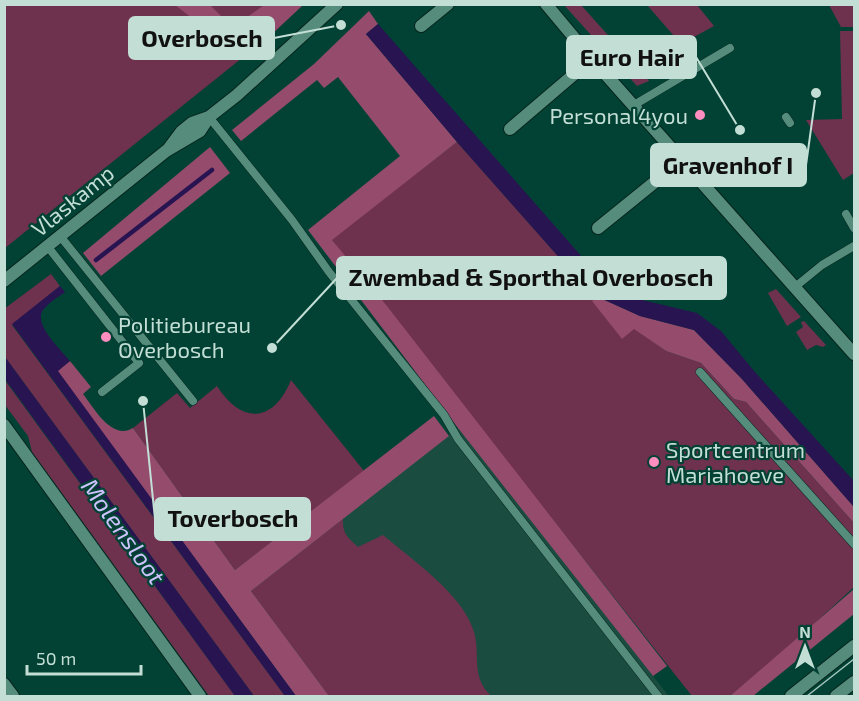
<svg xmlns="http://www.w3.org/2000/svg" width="859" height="701" font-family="'Exo 2',sans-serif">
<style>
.built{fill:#1a4d40}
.green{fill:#6e314e}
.forest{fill:#944b6c}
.water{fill:#291452}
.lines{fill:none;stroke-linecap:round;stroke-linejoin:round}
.stream{stroke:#291452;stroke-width:4.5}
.lane-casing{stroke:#07251d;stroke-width:9}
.street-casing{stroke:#07251d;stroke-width:14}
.lane{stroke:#558c7c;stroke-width:8}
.street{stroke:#558c7c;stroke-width:12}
.tram{stroke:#a6c7bd;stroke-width:1.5}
.poi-dot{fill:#fd8ebf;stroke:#024234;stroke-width:2}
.labels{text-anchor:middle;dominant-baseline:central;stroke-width:4.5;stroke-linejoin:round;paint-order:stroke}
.poi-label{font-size:22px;fill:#c3ded5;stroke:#024234;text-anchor:start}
.street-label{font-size:22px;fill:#c3ded5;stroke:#024234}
.water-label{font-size:24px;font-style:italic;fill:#cec3fd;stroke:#024234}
.leader{fill:none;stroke:#c3ded5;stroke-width:2}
.callout-dot{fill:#c3ded5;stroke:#024234;stroke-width:2}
.callout{fill:#c3ded5;stroke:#c3ded5;stroke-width:2}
.callout-label{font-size:24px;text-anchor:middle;font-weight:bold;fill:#111}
</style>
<rect width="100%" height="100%" fill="#024234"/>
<path class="built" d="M458,428L653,676L668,695L666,696H329L251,591Z"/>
<g class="green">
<path d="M4,5H303L273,33L5,248Z"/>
<path d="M564,5H581L649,81L637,86Z"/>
<path d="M647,5H697L714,26L681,44Z"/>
<path d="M829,5H854V27H841Z"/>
<path d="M840,31H854V173L843,180L806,120L842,119Z"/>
<path d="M457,142L572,272L598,297L593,301L622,338L634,328L666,351L701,363L734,399L746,402L854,523V587L790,646L730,696H692L331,239Z"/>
<path d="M51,274L60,286L12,325L285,696H254L5,357L4,309Z"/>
<path d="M776,289L801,317L787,326L768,293Z"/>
<path d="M804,321L826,345L823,347L816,345L807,350L796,332L803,327L801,322Z"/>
<path d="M4,379L235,696H209L32,452L28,436L5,405Z"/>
<path d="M291,380L364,471L235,570L133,428L177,393L190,408L217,386C241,424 273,424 291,380Z"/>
<path d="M343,519C342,533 348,538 358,547L383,535C412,560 463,594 474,632C481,656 470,675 491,696H329L251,591Z"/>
</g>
<g class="forest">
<path d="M175,5H210L224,19L210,32Z"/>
<path d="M264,5H303L273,33L237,60L218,41L232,28Z"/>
<path d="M369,11L378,24L366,34L457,142L332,240L387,306L667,666L653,676L458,428L308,230L400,156L338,77L324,88L317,80L241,141L232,130L314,64Z"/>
<path d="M210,147L230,173L101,276L83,253Z"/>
<path d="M598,297L640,316L694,330L742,379L854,507V523L746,402L734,399L701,363L666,351L634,329L622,339L592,301Z"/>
<path d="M70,361L91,387L83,394C94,408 112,441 133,428L235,570L434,416L449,436L251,591L329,696H296L57,371Z"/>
<path d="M854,589V614L753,696H730Z"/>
</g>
<g class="water">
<path d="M378,24L611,290L621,295L697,313L721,331L755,372L854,481V507L742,379L694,330L640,316L598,297L572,272L457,142L366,34Z"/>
<path d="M60,286L65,292C58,297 48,303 43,310C33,324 61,350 70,361L58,371L296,696H285L12,324Z"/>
<path d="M4,357H5L254,696H235L5,379Z"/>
</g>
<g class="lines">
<path class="stream" d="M96,260L212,170"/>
<g class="lane-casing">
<g id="lane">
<path d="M634,105L730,48"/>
<path d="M209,117L292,220L329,272L444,415L458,439L658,696"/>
<path d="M786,117L790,123"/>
<path d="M846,214L854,228"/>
<path d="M60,236L193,401"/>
<path d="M48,247L139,363L102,392"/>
<path d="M795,287L822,265L854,246"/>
<path d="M700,372L854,544"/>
</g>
</g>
<g class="street-casing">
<g id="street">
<path d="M546,4L592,59L854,354"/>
<path d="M421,26L448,4"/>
<path d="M510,129L592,59"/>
<path d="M169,148L181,132L192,123L209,117L237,95L337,4"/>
<path d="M598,228L682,160"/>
<path d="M4,281L166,151L200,131L209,117"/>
<path d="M4,425L200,696"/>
<path d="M4,684L13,696"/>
<path d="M791,696L854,646"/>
<path d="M836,696L854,682"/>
</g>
</g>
<use href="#lane" class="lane"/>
<use href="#street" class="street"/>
<path class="tram" d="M807,696L854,659"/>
</g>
<g class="poi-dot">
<circle cx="700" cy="115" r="6"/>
<circle cx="106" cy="337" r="6"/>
<circle cx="654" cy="462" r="6"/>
</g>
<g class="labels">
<g class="poi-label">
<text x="688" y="115" text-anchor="end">Personal4you</text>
<text x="118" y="324">Politiebureau<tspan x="118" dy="25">Overbosch</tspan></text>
<text x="666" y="449">Sportcentrum<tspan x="666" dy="25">Mariahoeve</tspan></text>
</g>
<g class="street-label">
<text transform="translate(72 200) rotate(-39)">Vlaskamp</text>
</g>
<g class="water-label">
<text transform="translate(124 531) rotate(54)">Molensloot</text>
</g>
</g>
<path class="leader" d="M341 25L274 38M740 130L696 57M816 93L806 165M272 348L337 278M143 401L155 519"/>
<g class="callout-dot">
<circle cx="341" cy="25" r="6"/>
<circle cx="740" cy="130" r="6"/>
<circle cx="816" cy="93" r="6"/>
<circle cx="272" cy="348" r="6"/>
<circle cx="143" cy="401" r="6"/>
</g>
<g class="callout">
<rect x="129" y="17" width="145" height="42" rx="6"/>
<rect x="567" y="36" width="129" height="42" rx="6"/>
<rect x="651" y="144" width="155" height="42" rx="6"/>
<rect x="337" y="257" width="389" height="42" rx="6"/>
<rect x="155" y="498" width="155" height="42" rx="6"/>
</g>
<g class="callout-label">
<text x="202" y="47">Overbosch</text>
<text x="632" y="66">Euro Hair</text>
<text x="728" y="174">Gravenhof I</text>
<text x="531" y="286">Zwembad &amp; Sporthal Overbosch</text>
<text x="233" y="527">Toverbosch</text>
</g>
<rect width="859" height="701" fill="none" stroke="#c3ded5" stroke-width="12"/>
<g transform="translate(805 647)" stroke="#024234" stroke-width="4.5" paint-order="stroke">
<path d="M0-4.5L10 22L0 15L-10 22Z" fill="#c3ded5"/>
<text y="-9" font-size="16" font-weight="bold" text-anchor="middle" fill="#c3ded5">N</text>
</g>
<path d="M27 665v9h114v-9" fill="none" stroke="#c3ded5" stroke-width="3"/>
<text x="36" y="665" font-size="18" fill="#c3ded5" stroke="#024234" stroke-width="4.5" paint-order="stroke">50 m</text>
</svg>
